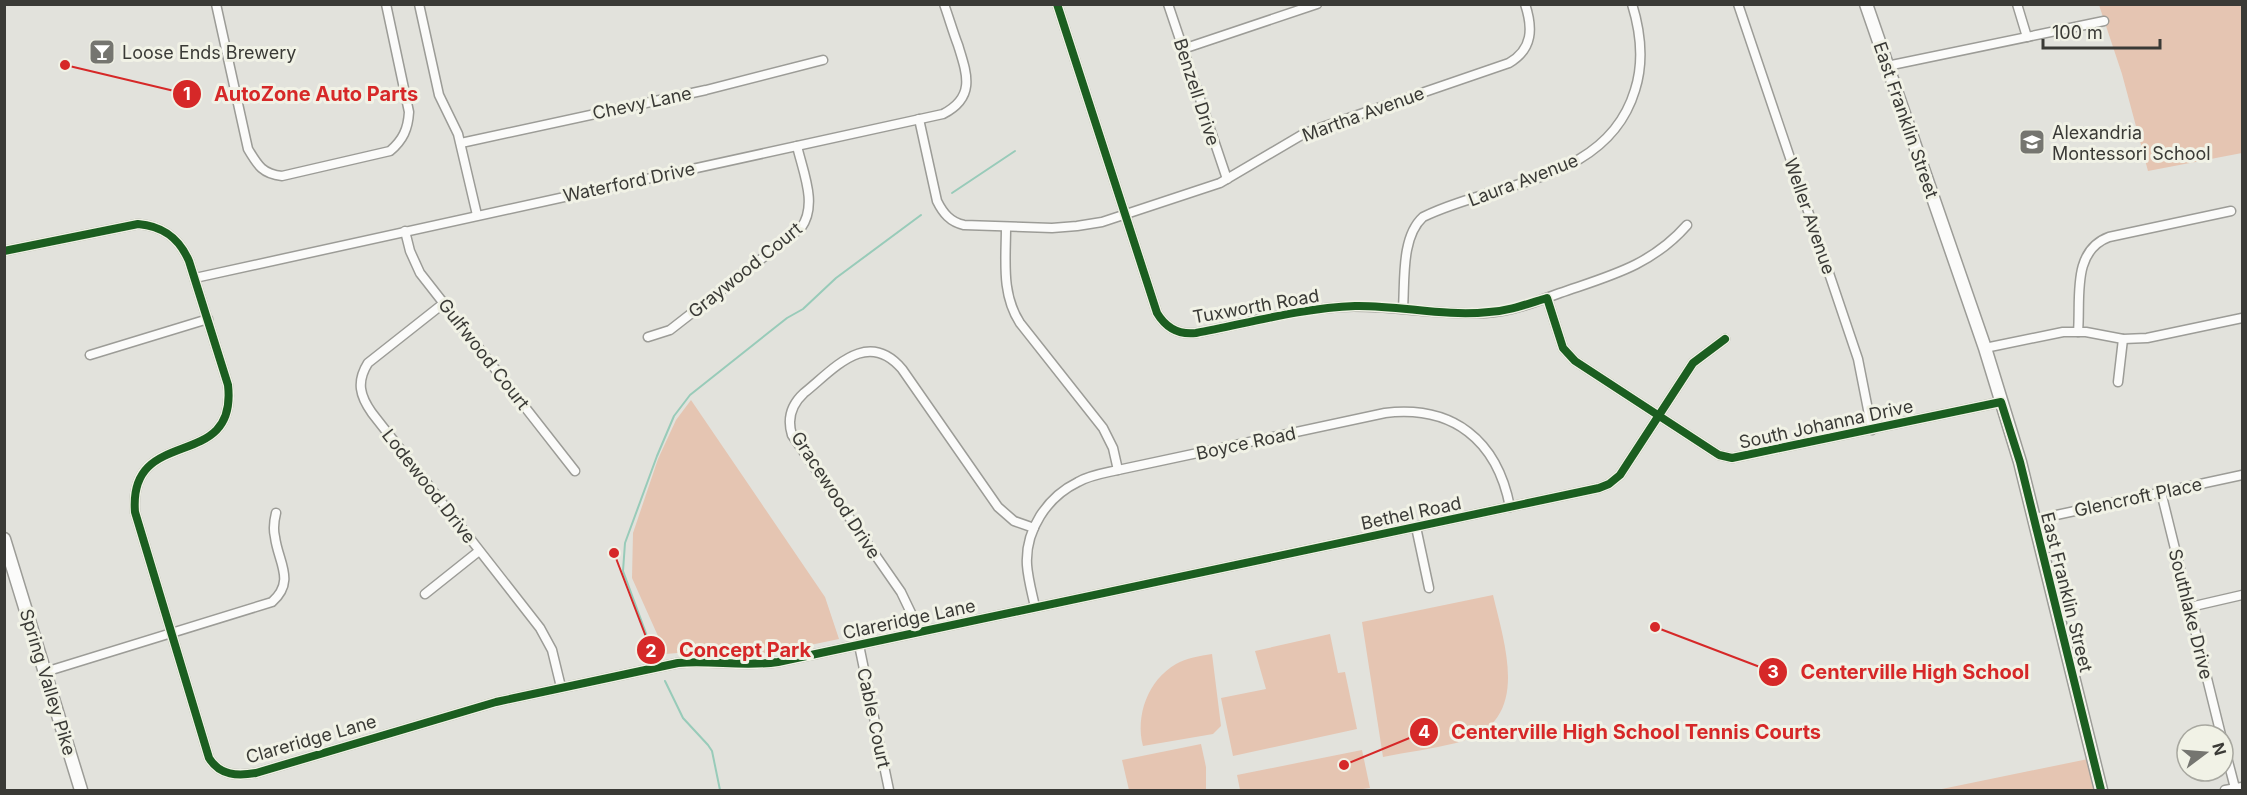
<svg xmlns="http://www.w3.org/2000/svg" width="2247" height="795" font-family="Inter,sans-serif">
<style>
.green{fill:#e5c5b2}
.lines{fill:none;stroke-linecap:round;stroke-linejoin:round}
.stream{stroke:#98cbb9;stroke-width:2}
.street-casing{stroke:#9c9c97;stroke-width:11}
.secondary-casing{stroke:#9c9c97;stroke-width:15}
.street{stroke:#fbfbfa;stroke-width:8}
.secondary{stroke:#fbfbfa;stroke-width:12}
.cycleway-casing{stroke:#f1f2e6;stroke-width:11}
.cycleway{stroke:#1b5e20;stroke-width:8}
.labels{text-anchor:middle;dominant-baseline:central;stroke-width:6;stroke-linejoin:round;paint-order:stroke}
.poi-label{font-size:18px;fill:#3a3a36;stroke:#f1f2e6;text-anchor:start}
.street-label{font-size:18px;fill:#3a3a36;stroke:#f1f2e6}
.leader{fill:none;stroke:#d62828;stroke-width:2}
.callout-dot{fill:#d62828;stroke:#f1f2e6;stroke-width:2}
.mark-label{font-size:18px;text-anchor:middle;font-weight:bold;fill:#fff}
.callout-label{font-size:20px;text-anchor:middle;font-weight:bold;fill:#d62828;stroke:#f1f2e6;stroke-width:6;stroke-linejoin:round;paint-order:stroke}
</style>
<rect width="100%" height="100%" fill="#e2e2dc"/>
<g class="green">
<path d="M2099,5H2242V153L2148,171L2122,74Z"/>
<path d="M691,400L825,597L839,639L772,653L689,652L666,654L632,578L633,533L658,459L676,420Z"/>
<path d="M1493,595C1506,650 1532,724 1456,743C1432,749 1407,752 1383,757L1362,622Z"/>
<path d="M1330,634L1338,673L1345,672L1357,729L1233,756L1221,698L1266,689L1255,651Z"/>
<path d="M1212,654L1221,726L1213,734L1143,746C1135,716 1148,680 1176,664C1186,658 1200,656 1212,654Z"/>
<path d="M1201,744L1206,767V790H1129L1122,760Z"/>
<path d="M1362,750L1370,788L1355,790H1240L1237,775Z"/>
<path d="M2093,758L2101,790H1937Z"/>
</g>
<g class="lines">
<g class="stream">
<path d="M952,193L1015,151"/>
<path d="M654,655L623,571L625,543L657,456L674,416L690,395L787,318L803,309L836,278L921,215"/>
<path d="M665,681L683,718L708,745L712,751L720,790"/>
</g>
<g class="street-casing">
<g id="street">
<path d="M216,4L248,149C258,166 263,174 282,176L390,151C403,140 408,129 409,112L386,4"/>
<path d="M419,4L439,95L458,134L477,215"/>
<path d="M1057,4L1157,313C1166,328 1179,335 1196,333C1244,324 1292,310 1340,307C1389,304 1437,316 1486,313C1512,311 1536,302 1560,293C1609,276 1651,266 1687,225"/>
<path d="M1168,4L1227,179"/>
<path d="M1738,4L1858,359L1872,430"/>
<path d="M2017,4L2027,37"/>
<path d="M1183,49L1317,4"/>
<path d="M1887,66L2104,21"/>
<path d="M919,119L937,201C943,213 950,222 964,225L1052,228L1077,226L1102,222L1220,183L1305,133L1509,63C1533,49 1533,28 1525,4"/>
<path d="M461,143L706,90L823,60"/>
<path d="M1006,227C1006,260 1001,294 1020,323L1103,428L1113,448L1118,470"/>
<path d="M405,231L410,251L420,273L575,471"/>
<path d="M4,251L138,224C163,226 179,238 189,261L228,385C238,474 128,423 135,512L209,758C220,776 238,776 256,773L496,702L678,663C711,660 744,667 778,662L1599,488L1609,484L1620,475L1693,363L1725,339"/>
<path d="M195,278L943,114C976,97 967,74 958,45C953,32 949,18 944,4"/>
<path d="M1547,298L1563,348L1575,361L1719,455L1732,458L2001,402"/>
<path d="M444,303L368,363C356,382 360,396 372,413L540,628L552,650L561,687"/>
<path d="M1403,308C1405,280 1401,237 1423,217C1496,181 1607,183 1635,90C1644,62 1641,33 1632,4"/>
<path d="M2078,332C2081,299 2071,251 2109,237L2231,211"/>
<path d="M648,337L670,330L801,228C818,205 803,172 797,146"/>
<path d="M1985,348L2063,332H2086L2123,339L2147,338L2242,318"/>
<path d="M90,355L208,319"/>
<path d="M2118,382L2123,339"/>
<path d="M2161,492L2221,735"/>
<path d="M2033,520L2242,475"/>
<path d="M1416,527L1429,588"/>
<path d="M425,594L479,551"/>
<path d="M1035,607C1032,593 1028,579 1027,565C1025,530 1047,497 1078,482C1090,475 1105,473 1118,470L1385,413C1453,405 1497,440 1510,507"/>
<path d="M2190,607L2242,595"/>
<path d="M916,632L912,615L901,592L792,435C787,419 791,405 804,393C834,369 867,328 902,369L998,507L1014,521L1034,528"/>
<path d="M859,645L889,790"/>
<path d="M45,672L272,602C296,581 278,562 275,537C273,529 274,521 276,513"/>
<path d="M2223,742L2235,788"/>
<path d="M2225,790L2242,787"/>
</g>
</g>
<g class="secondary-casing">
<g id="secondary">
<path d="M1866,4L1985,348L2020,462L2101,790"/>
<path d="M4,539L81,790"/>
</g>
</g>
<use href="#street" class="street"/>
<use href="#secondary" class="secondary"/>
<g class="cycleway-casing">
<g id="cycleway">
<path d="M1057,4L1157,313C1166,328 1179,335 1196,333C1249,323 1302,308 1355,306C1399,305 1444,317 1489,312C1509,311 1527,304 1547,298L1563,348L1575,361L1719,455L1732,458L2001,402L2020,462L2101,790"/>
<path d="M4,251L138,224C163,226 179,238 189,261L228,385C238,474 128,423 135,512L209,758C220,776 238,776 256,773L496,702L678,663C711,660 744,667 778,662L1599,488L1609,484L1620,475L1693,363L1725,339"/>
</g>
</g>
<use href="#cycleway" class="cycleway"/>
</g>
<defs>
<g id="bar-square" transform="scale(1.35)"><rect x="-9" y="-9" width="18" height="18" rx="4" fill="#757570" stroke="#f1f2e6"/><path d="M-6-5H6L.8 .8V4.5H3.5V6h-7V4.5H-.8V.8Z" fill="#fff"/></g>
<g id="school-square" transform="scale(1.35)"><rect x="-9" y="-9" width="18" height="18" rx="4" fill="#757570" stroke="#f1f2e6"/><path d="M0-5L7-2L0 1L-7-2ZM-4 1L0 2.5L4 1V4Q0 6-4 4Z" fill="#fff"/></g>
</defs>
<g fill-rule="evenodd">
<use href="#bar-square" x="102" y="52"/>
<use href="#school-square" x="2032" y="142"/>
</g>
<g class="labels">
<g class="poi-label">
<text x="122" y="52">Loose Ends Brewery</text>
<text x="2052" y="132">Alexandria<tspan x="2052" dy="21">Montessori School</tspan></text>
</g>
<g class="street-label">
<text transform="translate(1197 92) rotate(72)">Benzell Drive</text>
<text transform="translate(642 103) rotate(-12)">Chevy Lane</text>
<text transform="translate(1363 114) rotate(-20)">Martha Avenue</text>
<text transform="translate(1906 120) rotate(71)">East Franklin Street</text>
<text transform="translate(1523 180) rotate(-21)">Laura Avenue</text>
<text transform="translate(629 182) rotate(-12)">Waterford Drive</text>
<text transform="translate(1810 216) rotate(71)">Weller Avenue</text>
<text transform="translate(745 270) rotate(-39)">Graywood Court</text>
<text transform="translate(1256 306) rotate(-10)">Tuxworth Road</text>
<text transform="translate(484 354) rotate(52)">Gulfwood Court</text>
<text transform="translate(1826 424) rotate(-12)">South Johanna Drive</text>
<text transform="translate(1246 443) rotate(-12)">Boyce Road</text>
<text transform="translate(429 486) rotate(52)">Lodewood Drive</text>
<text transform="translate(836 495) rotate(57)">Gracewood Drive</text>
<text transform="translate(2138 497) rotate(-12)">Glencroft Place</text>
<text transform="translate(1411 513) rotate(-12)">Bethel Road</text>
<text transform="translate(2067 592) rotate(76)">East Franklin Street</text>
<text transform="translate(2191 614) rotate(76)">Southlake Drive</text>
<text transform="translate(909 619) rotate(-12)">Clareridge Lane</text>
<text transform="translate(48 682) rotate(73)">Spring Valley Pike</text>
<text transform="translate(874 718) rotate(78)">Cable Court</text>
<text transform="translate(311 739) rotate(-16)">Clareridge Lane</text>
</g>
</g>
<path class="leader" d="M65 65L187 94M614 553L651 650M1655 627L1773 672M1344 765L1424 732"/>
<g class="callout-dot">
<circle cx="65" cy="65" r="6"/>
<circle cx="614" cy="553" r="6"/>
<circle cx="1655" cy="627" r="6"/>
<circle cx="1344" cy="765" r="6"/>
<circle cx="187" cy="94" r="15"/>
<circle cx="651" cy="650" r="15"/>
<circle cx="1773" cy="672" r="15"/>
<circle cx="1424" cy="732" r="15"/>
</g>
<g class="mark-label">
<text x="187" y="100">1</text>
<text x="651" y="657">2</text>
<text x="1773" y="678">3</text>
<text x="1424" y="738">4</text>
</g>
<g class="callout-label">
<text x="316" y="101">AutoZone Auto Parts</text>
<text x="745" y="657">Concept Park</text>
<text x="1915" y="679">Centerville High School</text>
<text x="1636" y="739">Centerville High School Tennis Courts</text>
</g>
<rect width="2247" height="795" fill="none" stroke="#3a3a36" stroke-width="12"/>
<g transform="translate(2205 753) rotate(74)"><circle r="28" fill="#f1f2e6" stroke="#a8a8a0" stroke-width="1.5"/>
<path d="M0-4.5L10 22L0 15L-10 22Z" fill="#757570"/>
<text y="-9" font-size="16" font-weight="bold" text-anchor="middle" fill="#3a3a36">N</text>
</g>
<path d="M2043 39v9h117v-9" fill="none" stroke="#3a3a36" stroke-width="3"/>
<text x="2052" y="39" font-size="18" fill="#3a3a36" stroke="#f1f2e6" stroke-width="4.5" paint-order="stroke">100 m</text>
</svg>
